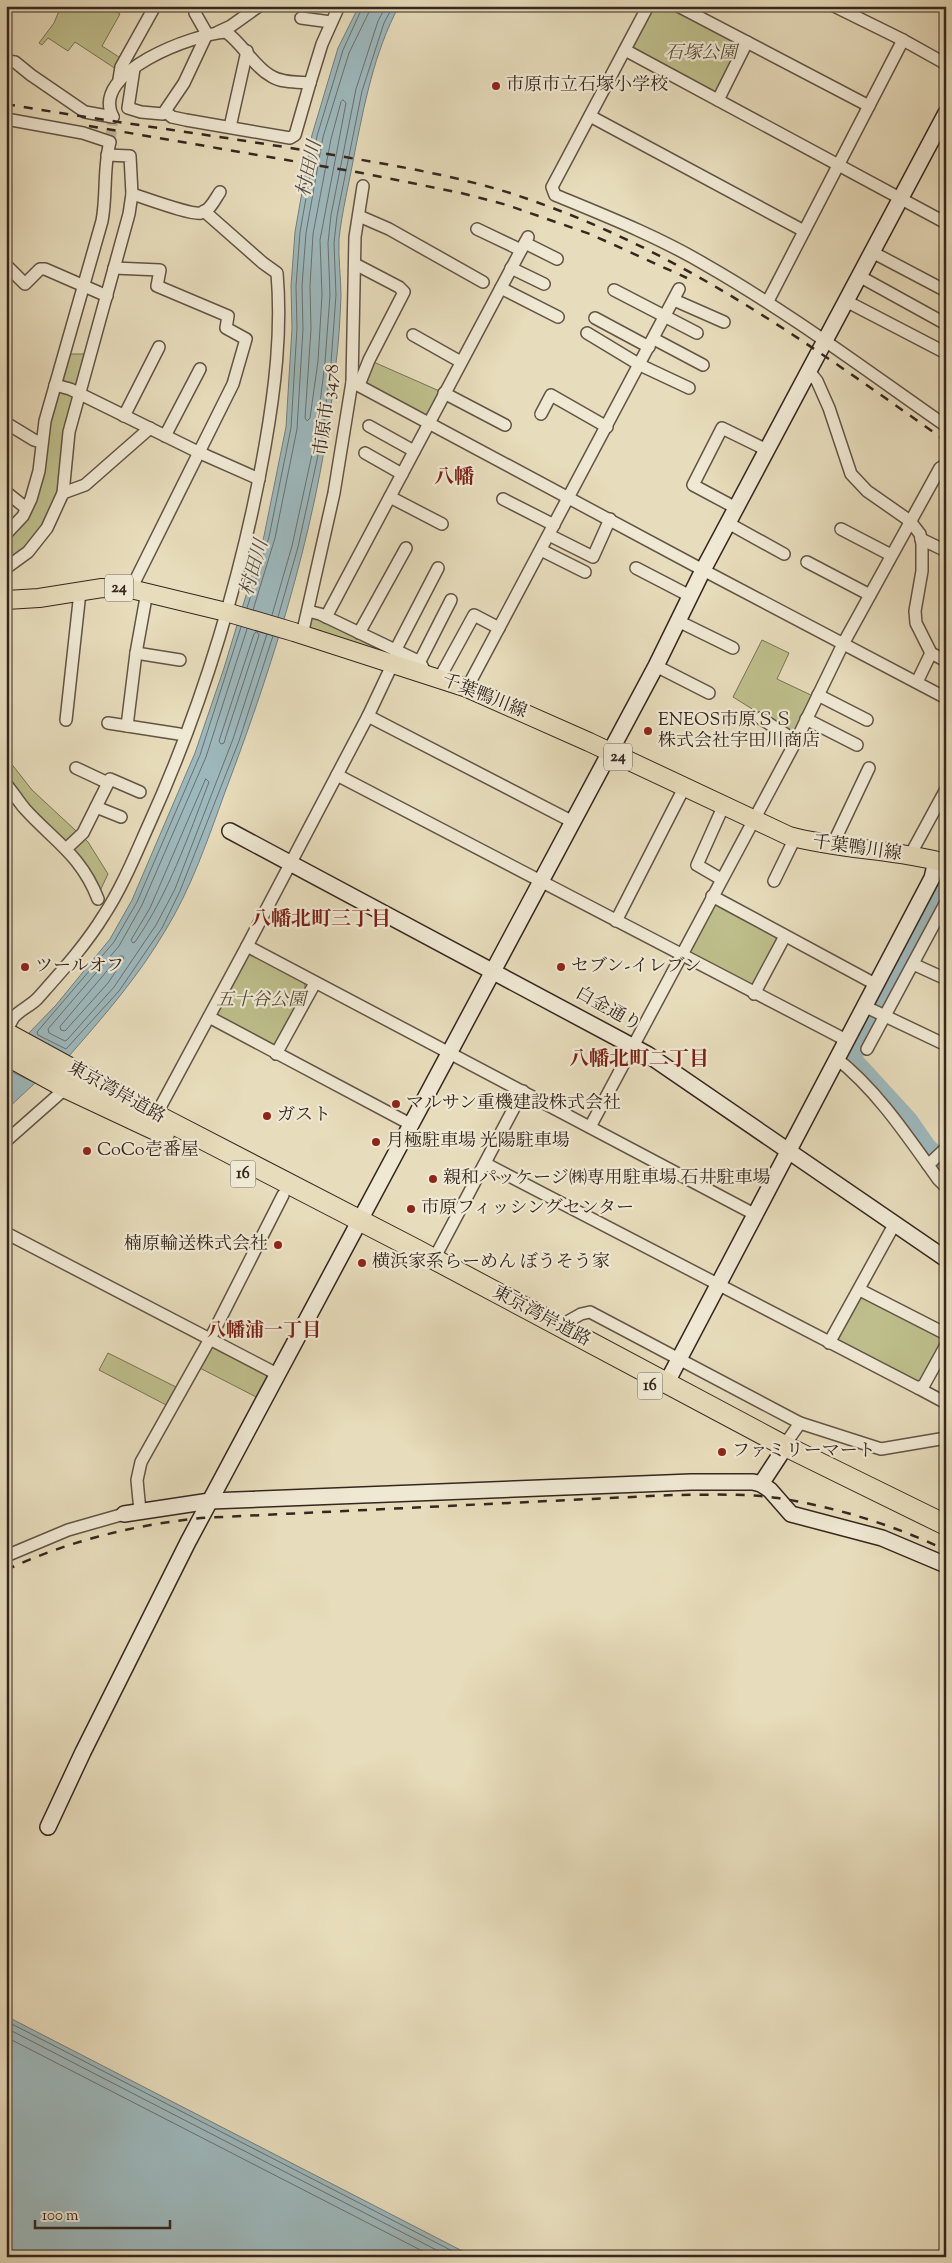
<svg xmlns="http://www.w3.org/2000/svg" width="952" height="2263" font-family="'Sorts Mill Goudy','Noto Serif JP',serif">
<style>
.green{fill:#bdbe8b;stroke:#797254}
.water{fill:#9db8bc;stroke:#737e7d}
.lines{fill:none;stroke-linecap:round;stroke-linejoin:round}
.shore{stroke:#69706d;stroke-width:1}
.river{stroke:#9db8bc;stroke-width:16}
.street-tunnel{stroke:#c3b89c;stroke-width:11;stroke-dasharray:11 5.5;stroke-linecap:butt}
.street-casing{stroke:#625445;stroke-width:14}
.secondary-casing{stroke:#35271e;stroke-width:18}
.primary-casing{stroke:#35271e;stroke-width:20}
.highway-casing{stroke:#35271e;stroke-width:22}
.street{stroke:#efe8d3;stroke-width:11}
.secondary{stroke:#efe8d3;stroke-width:15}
.primary{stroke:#e7dcbb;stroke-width:18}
.highway{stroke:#e7dcbb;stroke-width:20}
.rail{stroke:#35271e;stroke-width:2.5;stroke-dasharray:9 9;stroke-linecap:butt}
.poi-dot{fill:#8f2418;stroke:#efe8d3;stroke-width:2}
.labels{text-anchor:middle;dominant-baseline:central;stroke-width:4.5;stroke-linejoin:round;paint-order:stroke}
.shield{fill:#efe8d3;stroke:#6d6154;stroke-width:1}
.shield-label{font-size:16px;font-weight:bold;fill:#35271e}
.park-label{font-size:18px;font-style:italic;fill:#574d39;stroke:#efe8d3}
.poi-label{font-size:18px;fill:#35271e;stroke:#efe8d3;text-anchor:start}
.street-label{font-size:18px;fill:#35271e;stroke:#efe8d3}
.water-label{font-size:19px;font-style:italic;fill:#4f4b46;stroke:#efe8d3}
.neighbourhood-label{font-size:19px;font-weight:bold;fill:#7a1f14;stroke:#efe8d3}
.quarter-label{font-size:20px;font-weight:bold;fill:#7a1f14;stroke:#efe8d3}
</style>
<rect width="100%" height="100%" fill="#e7dcbb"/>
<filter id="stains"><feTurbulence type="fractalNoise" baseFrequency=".004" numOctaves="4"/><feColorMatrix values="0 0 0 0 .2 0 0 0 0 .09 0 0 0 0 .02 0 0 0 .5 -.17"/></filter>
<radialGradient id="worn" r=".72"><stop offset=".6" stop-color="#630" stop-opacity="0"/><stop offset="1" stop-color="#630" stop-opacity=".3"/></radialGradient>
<g class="green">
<path d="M61,6H106L120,14L102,46L122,59L116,69L75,42L68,51L48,38L42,45L39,43L54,23Z"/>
<path d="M650,6H674L744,43L718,97L628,49Z"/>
<path d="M69,354H88L60,497L29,548L6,562V541C45,511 40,460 51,417C56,396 63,375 69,354Z"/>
<path d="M369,360L444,393L428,423L359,385Z"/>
<path d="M312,617L319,619L386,653L308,628Z"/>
<path d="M762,640L789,653L777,679L813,696L794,735L733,697Z"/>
<path d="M6,757L32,790L88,842L108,874L100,891L72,847L25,803L6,779Z"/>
<path d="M720,905L774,933L777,941L755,983L748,985L692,956L689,948L711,906Z"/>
<path d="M251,954L305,982V989L276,1044L269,1046L219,1019L216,1012L246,956Z"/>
<path d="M864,1297L942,1336L943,1342L922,1382L915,1385L839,1345L837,1338L858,1300Z"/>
<path d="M211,1341L275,1375L262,1400L196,1366Z"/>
<path d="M108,1353L180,1389L170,1407L99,1370Z"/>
</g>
<g class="water">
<path d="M359,6H399C374,52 364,106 354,156C349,184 342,211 339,239C338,258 341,277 341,296C340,318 339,341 336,363C322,510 277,655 225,792C208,839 191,889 165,931C138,977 104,1016 69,1056L27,1035L56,1005L110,939L132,900L195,753L224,668L264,536L286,427L292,328L291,286L295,232L312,135L338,48Z"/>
<path d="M6,1069L35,1083L6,1110Z"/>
<path d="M6,2016L474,2257H6Z"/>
</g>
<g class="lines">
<g class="shore">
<path d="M343,100L346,103L320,240L322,295L318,361L310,418L307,421L305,418L311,329L310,286L313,234L331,139L341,102Z"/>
<path d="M247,608L269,537L291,428L297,328L296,286L300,232L317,136L343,50L363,6"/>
<path d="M253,610L275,538L297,429L303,329L302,286L306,233L323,137L349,53L369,12L370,6"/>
<path d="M272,615L292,546L316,436L325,362L330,295L328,243L331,215L356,89L378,21L386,6"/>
<path d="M278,617L298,547L322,437L331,363L336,295L334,243L337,216L362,91L384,23L393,6"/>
<path d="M241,627L200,755L137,902L114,942L37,1032L38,1035L66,1049L119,991L162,928L180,891L239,741L273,636"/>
<path d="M247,629L206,757L142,905L119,946L48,1029L49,1033L65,1041L67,1040L114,987L156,925L175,889L233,739L267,634"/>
<path d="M257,632L259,635L226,736L224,743L221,744L219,741L254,634Z"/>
<path d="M206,779L209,782C188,837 169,893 135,942L133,943L131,940L150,908Z"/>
<path d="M120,956H123L124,959L108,983L65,1031L61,1030L60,1027Z"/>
<path d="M6,2021L464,2257"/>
<path d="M6,2028L450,2257"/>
<path d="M6,2037L434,2257"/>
</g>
<path class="river" d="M946,877L855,1055L856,1061L910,1120L928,1146L946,1164"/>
<path class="street-tunnel" d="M110,142L113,117"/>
<g class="street-casing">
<g id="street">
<path d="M648,6L552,187L555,195C606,216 659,237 706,265C790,313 867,371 946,426"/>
<path d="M678,6L869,106"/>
<path d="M834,6L903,40L946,64"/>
<path d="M301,18L331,22"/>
<path d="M218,32L231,26L259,6"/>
<path d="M625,50L946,223"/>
<path d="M6,61L15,62L31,75L85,112L113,117"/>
<path d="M134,69L128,108L141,112L163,114L184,83L207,34L195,13L196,6"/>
<path d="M119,79L121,67L155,6"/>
<path d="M718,100L747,42"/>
<path d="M166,112L172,117L186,120L290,138L295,135L310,83"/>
<path d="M590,116L804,231"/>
<path d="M113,117C89,72 194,34 226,32C243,44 254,67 271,76C282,83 298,82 310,83L322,44L339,6"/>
<path d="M6,119L83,133L110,142C103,167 107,195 102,221L45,421L39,471L31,499L23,516L6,534"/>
<path d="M230,127L247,51"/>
<path d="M132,194C146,198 190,215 201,213C210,211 215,199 220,192"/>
<path d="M359,216L389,229L483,282"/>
<path d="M477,229L521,250"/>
<path d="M525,243L557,259"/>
<path d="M872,252L946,291"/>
<path d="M355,264L399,287L404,292L369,360L359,385"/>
<path d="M6,265L25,284L40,269H45L107,296"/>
<path d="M114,268L160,270L157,286L228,316L226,328L246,339L233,384L131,589"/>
<path d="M511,268L544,284"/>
<path d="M859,276L946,324"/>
<path d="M501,288L558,317"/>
<path d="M614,290L697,333"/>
<path d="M674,300L724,322"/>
<path d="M768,301L903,40"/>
<path d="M846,301L946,353"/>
<path d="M595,318L649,347"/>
<path d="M587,333L640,365L689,388"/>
<path d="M413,335L461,362"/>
<path d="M654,339L703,365"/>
<path d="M809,371L817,381L829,408L851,474L867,491L910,521L920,534L922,544V571L915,611L916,623L931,653L946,661"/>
<path d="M352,382L703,570L946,698"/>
<path d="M55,385L70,389L198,452L259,479"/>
<path d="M444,393L505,425"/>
<path d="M541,414L551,395L607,427"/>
<path d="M124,416L159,347"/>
<path d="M6,423L34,440L41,442"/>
<path d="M369,426L414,451"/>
<path d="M165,436L200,369"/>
<path d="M365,453L402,474"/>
<path d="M6,492L26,508"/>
<path d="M63,493L85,485L150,428"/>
<path d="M390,497L442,524"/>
<path d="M503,499L554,525"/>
<path d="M736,508L693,485L722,428L767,450"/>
<path d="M728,523L784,554"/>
<path d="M841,529L891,555"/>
<path d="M549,535L593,557L610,519"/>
<path d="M921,539L946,551"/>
<path d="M541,550L585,572"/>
<path d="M807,562L870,595"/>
<path d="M6,568L28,552L47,528L63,493L69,432L129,214L132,194L130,156L107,155"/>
<path d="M636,568L690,596"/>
<path d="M308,611L320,614L414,659L422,666L426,674"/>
<path d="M326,617L528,237"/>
<path d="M678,621L733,648"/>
<path d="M359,633L406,548"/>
<path d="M302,635L334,493L352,382L355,237L363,186"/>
<path d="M395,651L438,568"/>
<path d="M136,653L180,660"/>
<path d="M419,663L451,600"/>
<path d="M656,666L709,693"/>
<path d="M439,679L474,615L499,628"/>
<path d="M917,682L931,653"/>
<path d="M467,688L679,289"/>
<path d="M818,695L867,720"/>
<path d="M368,716L573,822"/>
<path d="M760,718L796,741"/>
<path d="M806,719L857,745"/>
<path d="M66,720L80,592"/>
<path d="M108,723L179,734"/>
<path d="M127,726L136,653L147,592"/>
<path d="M76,768L108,783"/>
<path d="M337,775L846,1040"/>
<path d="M6,784C13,792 18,801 25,809C54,841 81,855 98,899"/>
<path d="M96,807L121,817"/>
<path d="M832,846L869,768"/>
<path d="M67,848L83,833L110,779L140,792"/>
<path d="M913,856L914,848L946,789"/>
<path d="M721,879L697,865L723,807"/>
<path d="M774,881L795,838"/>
<path d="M712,896L875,984"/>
<path d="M616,921L684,788"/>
<path d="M247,946L754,1214"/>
<path d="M913,964L946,979"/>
<path d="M754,994L785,936"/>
<path d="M864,1006L946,1045"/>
<path d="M209,1017L412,1125"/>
<path d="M6,1032C9,1027 11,1021 14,1017C20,1010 30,1006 37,999C61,972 85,946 104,915C123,886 136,853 150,822C203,705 243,572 265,446C275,389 282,331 277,273L263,263L204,211"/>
<path d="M867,1049L946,902"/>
<path d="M276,1054L315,983"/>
<path d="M836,1058C877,1090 908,1137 938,1179L946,1187"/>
<path d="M156,1115L247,946L368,716L393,663"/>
<path d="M590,1127L796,741L843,644L940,468L946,465"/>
<path d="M6,1141L66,1088"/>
<path d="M486,1164L918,1388L924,1385L946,1345"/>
<path d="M928,1165L946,1148"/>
<path d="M6,1233L277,1374"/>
<path d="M434,1259L523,1091"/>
<path d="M860,1290L946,1334"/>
<path d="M558,1327L581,1314L590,1312L800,1423L881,1449L946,1438"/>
<path d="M829,1343L894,1225"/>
<path d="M918,1388L946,1403"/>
<path d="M784,1446L800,1423"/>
<path d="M140,1511L137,1480L141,1462L210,1339L283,1195"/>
<path d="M6,1556L68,1530L124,1514"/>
</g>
</g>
<g class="secondary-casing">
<g id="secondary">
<path d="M230,831L647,1054L946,1259"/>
<path d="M666,1384L932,878L936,861"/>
<path d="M761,1484L780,1455"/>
<path d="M124,1514L210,1501L691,1482H753L761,1484L770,1490L791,1514L882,1538L946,1565"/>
<path d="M48,1827L83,1752L188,1542L656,666L703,570L946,113"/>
</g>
</g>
<g class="primary-casing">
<path id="primary" d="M6,600L39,598L102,588L131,589L226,612L294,632L467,688L589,742L789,836C840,850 894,849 946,863"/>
</g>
<g class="highway-casing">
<g id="highway">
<path d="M6,1033L156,1115L415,1249L781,1444L946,1525"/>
<path d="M6,1055L66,1088L164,1134"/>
</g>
</g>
<use href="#street" class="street"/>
<use href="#secondary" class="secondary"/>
<use href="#primary" class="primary"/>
<use href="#highway" class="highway"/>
<g class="rail">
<path d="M6,104C117,123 228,137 339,156C397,166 457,176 513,194C678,248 806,342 946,441"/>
<path d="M89,126L362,173L461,193L507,205L590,234L687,278"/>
<path d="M6,1570C68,1541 133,1525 201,1518L672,1495C707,1495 743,1493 778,1498C836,1507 893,1525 946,1550"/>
</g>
</g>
<g class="poi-dot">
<circle cx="496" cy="86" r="5"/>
<circle cx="648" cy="731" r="5"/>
<circle cx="25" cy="967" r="5"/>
<circle cx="561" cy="967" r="5"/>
<circle cx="396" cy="1104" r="5"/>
<circle cx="267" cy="1116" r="5"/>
<circle cx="376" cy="1142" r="5"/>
<circle cx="87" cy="1151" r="5"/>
<circle cx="433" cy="1179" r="5"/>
<circle cx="411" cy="1209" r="5"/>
<circle cx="278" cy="1245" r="5"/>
<circle cx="362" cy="1263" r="5"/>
<circle cx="722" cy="1452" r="5"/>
</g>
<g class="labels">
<g class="shield">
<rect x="105" y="574.5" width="28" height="27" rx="4"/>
<rect x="604" y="743.5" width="28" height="27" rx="4"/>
<rect x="230.5" y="1160.5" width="25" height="27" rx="4"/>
<rect x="637.5" y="1372.5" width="25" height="27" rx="4"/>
</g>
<g class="shield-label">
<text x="119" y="588">24</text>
<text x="618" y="757">24</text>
<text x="243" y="1174">16</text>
<text x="650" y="1386">16</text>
</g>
<g class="park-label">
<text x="701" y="54">石塚公園</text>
<text x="261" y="1001">五十谷公園</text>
</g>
<g class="poi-label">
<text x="506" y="86">市原市立石塚小学校</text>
<text x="658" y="721">ENEOS市原ＳＳ<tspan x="658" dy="21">株式会社宇田川商店</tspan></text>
<text x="35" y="967">ツールオフ</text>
<text x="571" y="967">セブン-イレブン</text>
<text x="406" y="1104">マルサン重機建設株式会社</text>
<text x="277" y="1116">ガスト</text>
<text x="386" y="1142">月極駐車場 光陽駐車場</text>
<text x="97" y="1151">CoCo壱番屋</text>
<text x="443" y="1179">親和パッケージ㈱専用駐車場 石井駐車場</text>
<text x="421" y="1209">市原フィッシングセンター</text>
<text x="268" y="1245" text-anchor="end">楠原輸送株式会社</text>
<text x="372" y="1263">横浜家系らーめん ぼうそう家</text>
<text x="732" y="1452">ファミリーマート</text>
</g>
<g class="street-label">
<text transform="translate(328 410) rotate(-82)">市原市 3478</text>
<text transform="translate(484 697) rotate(22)">千葉鴨川線</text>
<text transform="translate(857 849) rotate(8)">千葉鴨川線</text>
<text transform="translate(608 1010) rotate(29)">白金通り</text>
<text transform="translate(116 1093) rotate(29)">東京湾岸道路</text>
<text transform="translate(541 1317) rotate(28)">東京湾岸道路</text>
</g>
<g class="water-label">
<text transform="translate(310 169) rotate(-78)">村田川</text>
<text transform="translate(255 568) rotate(-74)">村田川</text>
</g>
<g class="neighbourhood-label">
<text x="264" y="1331">八幡浦一丁目</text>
</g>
<g class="quarter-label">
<text x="454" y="478">八幡</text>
<text x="321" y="920">八幡北町三丁目</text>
<text x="639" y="1060">八幡北町二丁目</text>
</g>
</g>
<rect width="952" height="2263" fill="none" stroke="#e7dcbb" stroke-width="25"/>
<rect x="8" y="8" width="937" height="2248" fill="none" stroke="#35271e" stroke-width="2.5"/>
<rect x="12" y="12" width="927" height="2238" fill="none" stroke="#35271e"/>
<path d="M35 2220v8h135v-8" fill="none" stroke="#35271e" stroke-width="2.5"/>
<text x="42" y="2220" font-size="15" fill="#35271e" stroke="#efe8d3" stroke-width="4" paint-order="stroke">100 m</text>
<rect width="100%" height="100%" filter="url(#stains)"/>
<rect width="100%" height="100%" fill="url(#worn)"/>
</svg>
